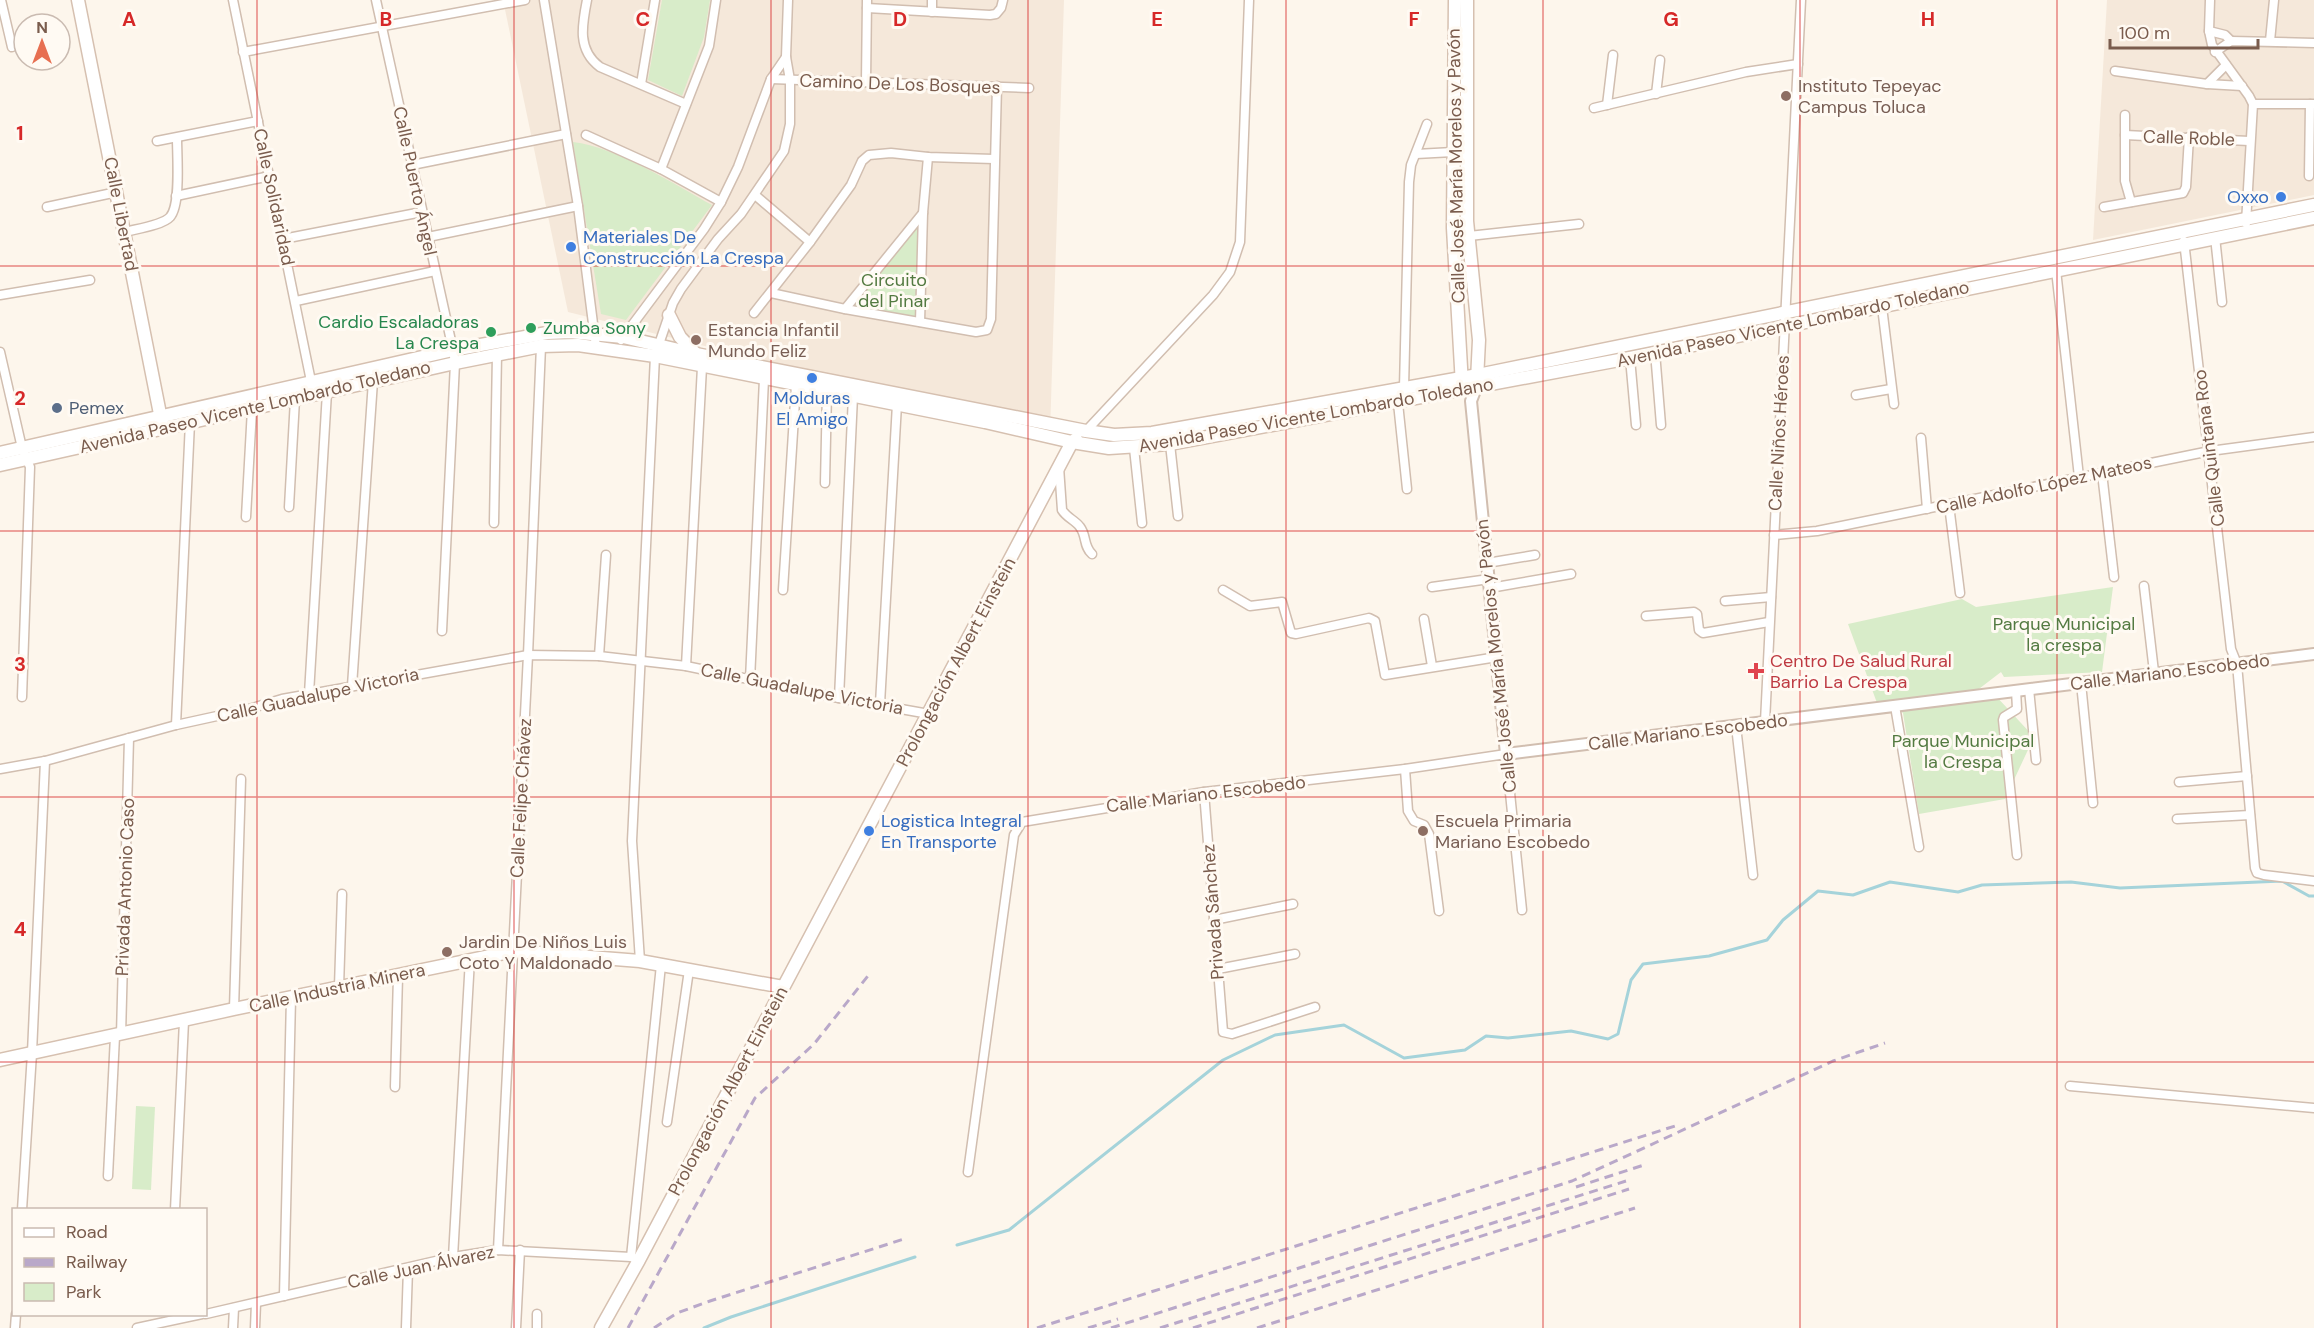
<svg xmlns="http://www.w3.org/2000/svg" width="2314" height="1328" font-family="'DM Sans',sans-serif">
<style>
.residential{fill:#f5e8da}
.green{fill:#d8ecc9}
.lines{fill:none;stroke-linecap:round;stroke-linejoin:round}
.stream{stroke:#a5d3da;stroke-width:3}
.minor-casing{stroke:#d1beb0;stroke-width:11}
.tertiary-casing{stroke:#d1beb0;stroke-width:14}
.secondary-casing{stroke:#d6c0b0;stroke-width:15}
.minor{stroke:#fff;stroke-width:8}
.tertiary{stroke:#fff;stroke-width:10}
.secondary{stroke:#fff;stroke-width:12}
.rail{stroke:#b9a8c9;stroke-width:3;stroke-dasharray:9 6;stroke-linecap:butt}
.grid{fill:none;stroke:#d62828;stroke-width:1.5;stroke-opacity:0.55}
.education-dot{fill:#8d6e63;stroke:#fffaf3;stroke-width:2}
.shop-dot{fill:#3f7fe0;stroke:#fffaf3;stroke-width:2}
.leisure-dot{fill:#2e9e5b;stroke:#fffaf3;stroke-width:2}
.service-dot{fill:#5c6f8a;stroke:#fffaf3;stroke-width:2}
.health-dot{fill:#e0444e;stroke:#fffaf3;stroke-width:2}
.labels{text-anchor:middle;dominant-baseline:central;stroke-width:6;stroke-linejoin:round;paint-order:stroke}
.street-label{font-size:18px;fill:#7a5c4d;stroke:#fffaf3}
.education-label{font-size:18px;fill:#785e54;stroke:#fffaf3;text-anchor:start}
.shop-label{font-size:18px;fill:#366cbe;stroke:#fffaf3;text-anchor:start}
.park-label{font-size:18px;fill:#537a41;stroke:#fffaf3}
.leisure-label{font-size:18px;fill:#27864d;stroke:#fffaf3;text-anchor:end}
.service-label{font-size:18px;fill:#4e5e75;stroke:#fffaf3;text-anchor:start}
.health-label{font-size:18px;fill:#be3a42;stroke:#fffaf3;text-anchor:start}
.grid-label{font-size:20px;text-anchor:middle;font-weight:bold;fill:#d62828;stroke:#fffaf3;stroke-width:6;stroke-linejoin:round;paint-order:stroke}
</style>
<rect width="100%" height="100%" fill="#fdf6ec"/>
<g class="residential">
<path d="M503,0H1064L1050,432L568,312Z"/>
<path d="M2107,0H2314V195L2093,240Z"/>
</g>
<g class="green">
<path d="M662,0H710L704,37L682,96L648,80Z"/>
<path d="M573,142C616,147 674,184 712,205L626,320L601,314Z"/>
<path d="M918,226L917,318L852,306Z"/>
<path d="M2113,587L2102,672L2004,677L2001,672L1971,695L1877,703L1848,624L1962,599L1976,607Z"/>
<path d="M1994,694L2034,737L2005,799L1919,814L1903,713L1896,707Z"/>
<path d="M136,1106L155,1107L151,1190L132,1189Z"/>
</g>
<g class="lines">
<g class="stream">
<path d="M957,1245L1009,1230L1223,1060L1275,1035L1344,1025L1404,1058L1465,1050L1486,1036L1508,1038L1571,1031L1608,1039L1618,1034L1631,980L1643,964L1709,956L1767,940L1783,920L1818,891L1853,895L1890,882L1958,892L1982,885L2071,882L2120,888L2282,881L2309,896H2314"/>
<path d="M704,1328L731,1317L915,1257"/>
</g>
<g class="minor-casing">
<g id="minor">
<path d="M1,0L12,47"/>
<path d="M233,0L312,386"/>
<path d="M376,0L453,350L455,363L442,631"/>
<path d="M544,0L578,206L596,347"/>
<path d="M587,0C582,25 577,50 600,67L686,104"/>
<path d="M2210,0L2209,31L2212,45L2249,96L2253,104L2246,223"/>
<path d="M867,8L990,15L996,14L1001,8L1003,0"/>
<path d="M932,12V0"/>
<path d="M2209,31L2225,35L2231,41"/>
<path d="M2270,41L2274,0"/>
<path d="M243,52L525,0"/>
<path d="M2215,52L2231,41L2314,43"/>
<path d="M2115,71L2207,84L2242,86"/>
<path d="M771,79L1029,88"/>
<path d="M866,82L867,0"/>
<path d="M641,84L655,0"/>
<path d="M2207,84L2226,65"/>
<path d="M1656,94L1660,60"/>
<path d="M2253,104H2314"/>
<path d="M1607,105L1613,55"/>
<path d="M1594,108L1746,72L1798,64"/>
<path d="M2125,115V181L2131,202"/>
<path d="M586,135L661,169L721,202"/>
<path d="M2125,135L2249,141"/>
<path d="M157,141L258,121"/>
<path d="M1416,154L1453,152"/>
<path d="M412,165L566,134"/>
<path d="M661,169L709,46L716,0"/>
<path d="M2309,176L2310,104"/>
<path d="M755,195L810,242"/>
<path d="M176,196L270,176"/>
<path d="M47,207L117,192"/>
<path d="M2104,207L2183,193L2186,187L2189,137"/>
<path d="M125,232C136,229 163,225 170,217C181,205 177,156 177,138"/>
<path d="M1469,236L1579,224"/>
<path d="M428,237L578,206"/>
<path d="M2215,237L2222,302"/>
<path d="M283,239L422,212"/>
<path d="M2184,241L2231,649L2237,664L2255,868L2257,873L2264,875L2314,881"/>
<path d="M2056,270L2079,477"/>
<path d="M771,293L845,309L976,332L987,330L991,319L997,86"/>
<path d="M0,295L90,280"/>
<path d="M296,301L435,271"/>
<path d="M1882,307L1894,404"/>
<path d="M845,309L923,213"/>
<path d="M754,313L810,242L851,185L862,161L869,155L891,153L928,157L994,159"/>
<path d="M920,322L923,213L928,157"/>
<path d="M621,340L704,229L721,202L738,167L771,79L786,57"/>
<path d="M0,352L22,448L30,467L22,697"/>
<path d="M1655,352L1661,425"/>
<path d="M1630,358L1636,425"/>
<path d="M1404,388L1409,182L1411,165L1427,124"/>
<path d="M1856,395L1891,389"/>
<path d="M1398,403L1407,489"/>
<path d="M1086,431L1213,295L1230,272L1240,242L1249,0"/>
<path d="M1921,438L1927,509"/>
<path d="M1170,444L1178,516"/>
<path d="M1134,448L1142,523"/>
<path d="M1059,467L1062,510C1067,518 1075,520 1080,527C1087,536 1083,546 1092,554"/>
<path d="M2102,473L2114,577"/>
<path d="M825,483L827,391"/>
<path d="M1949,505L1960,593"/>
<path d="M289,507L295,399"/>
<path d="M246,517L252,409"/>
<path d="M494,523L497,354"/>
<path d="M1774,535L1817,531L2210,451L2314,437"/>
<path d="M1487,563L1535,555"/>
<path d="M2144,586L2154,672"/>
<path d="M1432,587L1489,579"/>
<path d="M1490,588L1571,574"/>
<path d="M783,590L796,385"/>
<path d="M1223,590L1250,606L1282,602L1291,633L1296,634L1369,618L1375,621L1385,675L1497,657"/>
<path d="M1725,601L1771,597"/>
<path d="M1646,616L1694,612L1697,614L1699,630L1703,633L1769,622"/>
<path d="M1424,619L1432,666"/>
<path d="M599,656L606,555"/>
<path d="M686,666L702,367"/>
<path d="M750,680L764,379"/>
<path d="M2081,683L2093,803"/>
<path d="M352,686L373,381"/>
<path d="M2029,689L2036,760"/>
<path d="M2016,690L2017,709L2004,717L2003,720L2017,855"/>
<path d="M309,694L327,392"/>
<path d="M839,698L853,396"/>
<path d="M880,704L897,404"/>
<path d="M1895,706L1919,847"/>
<path d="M1765,722L1801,0"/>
<path d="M176,725L190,422"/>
<path d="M1736,726L1753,875"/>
<path d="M0,769L45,761L176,725L249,709L282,699L528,655L599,656L686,666L839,698L929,714"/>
<path d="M1405,769L1408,811L1414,821L1424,825L1429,834L1439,911"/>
<path d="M2179,782L2247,776"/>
<path d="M1204,792L1223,1032L1232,1034L1315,1007"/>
<path d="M2177,819L2250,815"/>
<path d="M1214,920L1293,904"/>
<path d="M640,961L632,841L655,356L673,303L681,289L718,239L741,214L784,151L790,124V80L786,57L788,0"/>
<path d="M1218,969L1295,954"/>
<path d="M339,987L342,894"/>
<path d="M234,1009L241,779"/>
<path d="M121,1035L129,738"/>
<path d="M2070,1086L2314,1108"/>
<path d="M395,1087L398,976"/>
<path d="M667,1122L689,970"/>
<path d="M968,1172L1014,835L1022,822L1204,792L1405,769L1506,754L1522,910"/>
<path d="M108,1176L115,1036"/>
<path d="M22,1210L32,1053L45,761"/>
<path d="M175,1210L184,1021"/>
<path d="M498,1250L528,655L541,346"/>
<path d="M453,1257L470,959"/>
<path d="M631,1257L661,965"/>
<path d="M284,1296L291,998"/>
<path d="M206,1314L453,1257L498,1250L631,1257L639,1260"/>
<path d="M15,1328L16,1314"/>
<path d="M137,1328L202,1314"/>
<path d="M233,1328L234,1308"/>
<path d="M255,1328L256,1303"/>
<path d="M406,1328L408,1269"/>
<path d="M516,1328L520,1250"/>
<path d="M537,1328V1314"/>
</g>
</g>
<g class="tertiary-casing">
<path id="tertiary" d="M1476,388L1471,401L1506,754L2314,654"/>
</g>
<g class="secondary-casing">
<g id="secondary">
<path d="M78,0L162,424"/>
<path d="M1455,0L1453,228L1462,385"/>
<path d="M1467,0V221L1479,340L1477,380"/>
<path d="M669,315L680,337L695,353"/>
<path d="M0,453L453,350L547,333L570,332L623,337L696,354L1086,431L1114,435L1152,433L1478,375L2314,205"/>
<path d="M0,465L455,363L541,346L578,345L655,356L985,422L1072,442L1109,448L1170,444L1630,358L2314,218"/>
<path d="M0,1060L234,1009L514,951L640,961L783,987"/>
<path d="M601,1328L639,1260L1072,442L1076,439"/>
</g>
</g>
<use href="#minor" class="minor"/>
<use href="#tertiary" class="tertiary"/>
<use href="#secondary" class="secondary"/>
<g class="rail">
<path d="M1576,1187L1647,1164"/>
<path d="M628,1328L755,1098L814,1044L871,972"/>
<path d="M654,1328L677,1313L710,1301L904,1239"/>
<path d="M1037,1328L1675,1126"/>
<path d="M1088,1328L1118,1319"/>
<path d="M1111,1328L1572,1181L1833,1061L1885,1043"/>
<path d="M1160,1328L1626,1181"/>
<path d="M1193,1328L1629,1189"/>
<path d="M1257,1328L1635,1208"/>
</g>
</g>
<path class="grid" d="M257,0V1328M514,0V1328M771,0V1328M1028,0V1328M1286,0V1328M1543,0V1328M1800,0V1328M2057,0V1328M0,266H2314M0,531H2314M0,797H2314M0,1062H2314"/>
<g class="education-dot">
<circle cx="1786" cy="96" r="6"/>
<circle cx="696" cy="340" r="6"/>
<circle cx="1423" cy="831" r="6"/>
<circle cx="447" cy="952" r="6"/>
</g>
<g class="shop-dot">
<circle cx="2281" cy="197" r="6"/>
<circle cx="571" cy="247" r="6"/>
<circle cx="812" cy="378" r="6"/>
<circle cx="869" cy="831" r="6"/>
</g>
<g class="leisure-dot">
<circle cx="531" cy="328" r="6"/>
<circle cx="491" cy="332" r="6"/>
</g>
<circle class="service-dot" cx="57" cy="408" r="6"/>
<path class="health-dot" d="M1753 662h6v6h6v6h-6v6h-6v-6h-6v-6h6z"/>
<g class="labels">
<g class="street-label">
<text transform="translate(900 84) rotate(2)">Camino De Los Bosques</text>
<text transform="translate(2189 138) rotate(2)">Calle Roble</text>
<text transform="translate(1456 166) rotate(-91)">Calle José María Morelos y Pavón</text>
<text transform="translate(415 181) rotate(78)">Calle Puerto Ángel</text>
<text transform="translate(274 197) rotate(78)">Calle Solidaridad</text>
<text transform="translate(121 214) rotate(79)">Calle Libertad</text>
<text transform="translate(1793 324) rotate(-12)">Avenida Paseo Vicente Lombardo Toledano</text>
<text transform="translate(255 407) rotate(-13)">Avenida Paseo Vicente Lombardo Toledano</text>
<text transform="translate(1316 415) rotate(-10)">Avenida Paseo Vicente Lombardo Toledano</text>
<text transform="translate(1779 433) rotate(-87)">Calle Niños Héroes</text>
<text transform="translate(2209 448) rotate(-97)">Calle Quintana Roo</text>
<text transform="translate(2044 485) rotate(-12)">Calle Adolfo López Mateos</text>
<text transform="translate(1496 656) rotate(-96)">Calle José María Morelos y Pavón</text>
<text transform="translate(956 662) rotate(-62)">Prolongación Albert Einstein</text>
<text transform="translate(2170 672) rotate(-7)">Calle Mariano Escobedo</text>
<text transform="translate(802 689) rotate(11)">Calle Guadalupe Victoria</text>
<text transform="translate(318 695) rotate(-12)">Calle Guadalupe Victoria</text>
<text transform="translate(1688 732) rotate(-7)">Calle Mariano Escobedo</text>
<text transform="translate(1206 794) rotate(-7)">Calle Mariano Escobedo</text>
<text transform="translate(521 798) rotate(-87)">Calle Felipe Chávez</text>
<text transform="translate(125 887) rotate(-88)">Privada Antonio Caso</text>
<text transform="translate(1213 912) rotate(-94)">Privada Sánchez</text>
<text transform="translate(337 988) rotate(-12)">Calle Industria Minera</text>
<text transform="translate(728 1091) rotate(-62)">Prolongación Albert Einstein</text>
<text transform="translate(421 1267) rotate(-12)">Calle Juan Álvarez</text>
</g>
<g class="education-label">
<text x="1798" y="86">Instituto Tepeyac<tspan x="1798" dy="21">Campus Toluca</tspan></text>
<text x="708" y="330">Estancia Infantil<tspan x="708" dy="21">Mundo Feliz</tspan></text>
<text x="1435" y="821">Escuela Primaria<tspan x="1435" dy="21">Mariano Escobedo</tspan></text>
<text x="459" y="942">Jardin De Niños Luis<tspan x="459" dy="21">Coto Y Maldonado</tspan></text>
</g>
<g class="shop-label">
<text x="2269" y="197" text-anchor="end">Oxxo</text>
<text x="583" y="237">Materiales De<tspan x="583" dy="21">Construcción La Crespa</tspan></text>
<text x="812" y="398" text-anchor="middle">Molduras<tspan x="812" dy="21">El Amigo</tspan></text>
<text x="881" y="821">Logistica Integral<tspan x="881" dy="21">En Transporte</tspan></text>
</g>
<g class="park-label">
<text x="894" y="280">Circuito<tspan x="894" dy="21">del Pinar</tspan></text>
<text x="2064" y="624">Parque Municipal<tspan x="2064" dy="21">la crespa</tspan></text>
<text x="1963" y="741">Parque Municipal<tspan x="1963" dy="21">la Crespa</tspan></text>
</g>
<g class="leisure-label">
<text x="479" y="322">Cardio Escaladoras<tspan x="479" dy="21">La Crespa</tspan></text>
<text x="543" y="328" text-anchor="start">Zumba Sony</text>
</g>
<g class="service-label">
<text x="69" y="408">Pemex</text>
</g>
<g class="health-label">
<text x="1770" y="661">Centro De Salud Rural<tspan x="1770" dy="21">Barrio La Crespa</tspan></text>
</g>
</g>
<g class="grid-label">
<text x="129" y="26">A</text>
<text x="386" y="26">B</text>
<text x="643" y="26">C</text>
<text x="900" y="26">D</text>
<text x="1157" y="26">E</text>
<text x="1414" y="26">F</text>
<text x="1671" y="26">G</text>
<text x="1928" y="26">H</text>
<text x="20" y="140">1</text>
<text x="20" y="405">2</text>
<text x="20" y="671">3</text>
<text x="20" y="936">4</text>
</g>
<rect x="12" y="1208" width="195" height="108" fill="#fffaf3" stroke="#cabbb1" stroke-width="1.5"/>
<rect x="24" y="1228" width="30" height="9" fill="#ffffff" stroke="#cabbb1" stroke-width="1.5"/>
<text x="66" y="1238" font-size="18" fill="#7a5c4d">Road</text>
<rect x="24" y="1258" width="30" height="9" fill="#b9a8c9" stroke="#cabbb1" stroke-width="1.5"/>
<text x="66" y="1268" font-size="18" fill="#7a5c4d">Railway</text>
<rect x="24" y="1283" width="30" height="18" fill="#d8ecc9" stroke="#cabbb1" stroke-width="1.5"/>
<text x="66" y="1298" font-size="18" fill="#7a5c4d">Park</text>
<g transform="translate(42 42)"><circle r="28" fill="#fffaf3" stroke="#cabbb1" stroke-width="1.5"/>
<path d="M0-4.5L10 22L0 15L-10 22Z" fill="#e76f51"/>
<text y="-9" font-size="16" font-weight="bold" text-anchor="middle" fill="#7a5c4d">N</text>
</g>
<path d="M2110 39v9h148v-9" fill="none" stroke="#7a5c4d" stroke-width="3"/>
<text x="2119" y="39" font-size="18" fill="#7a5c4d" stroke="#fffaf3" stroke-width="4.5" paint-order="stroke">100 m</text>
</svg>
